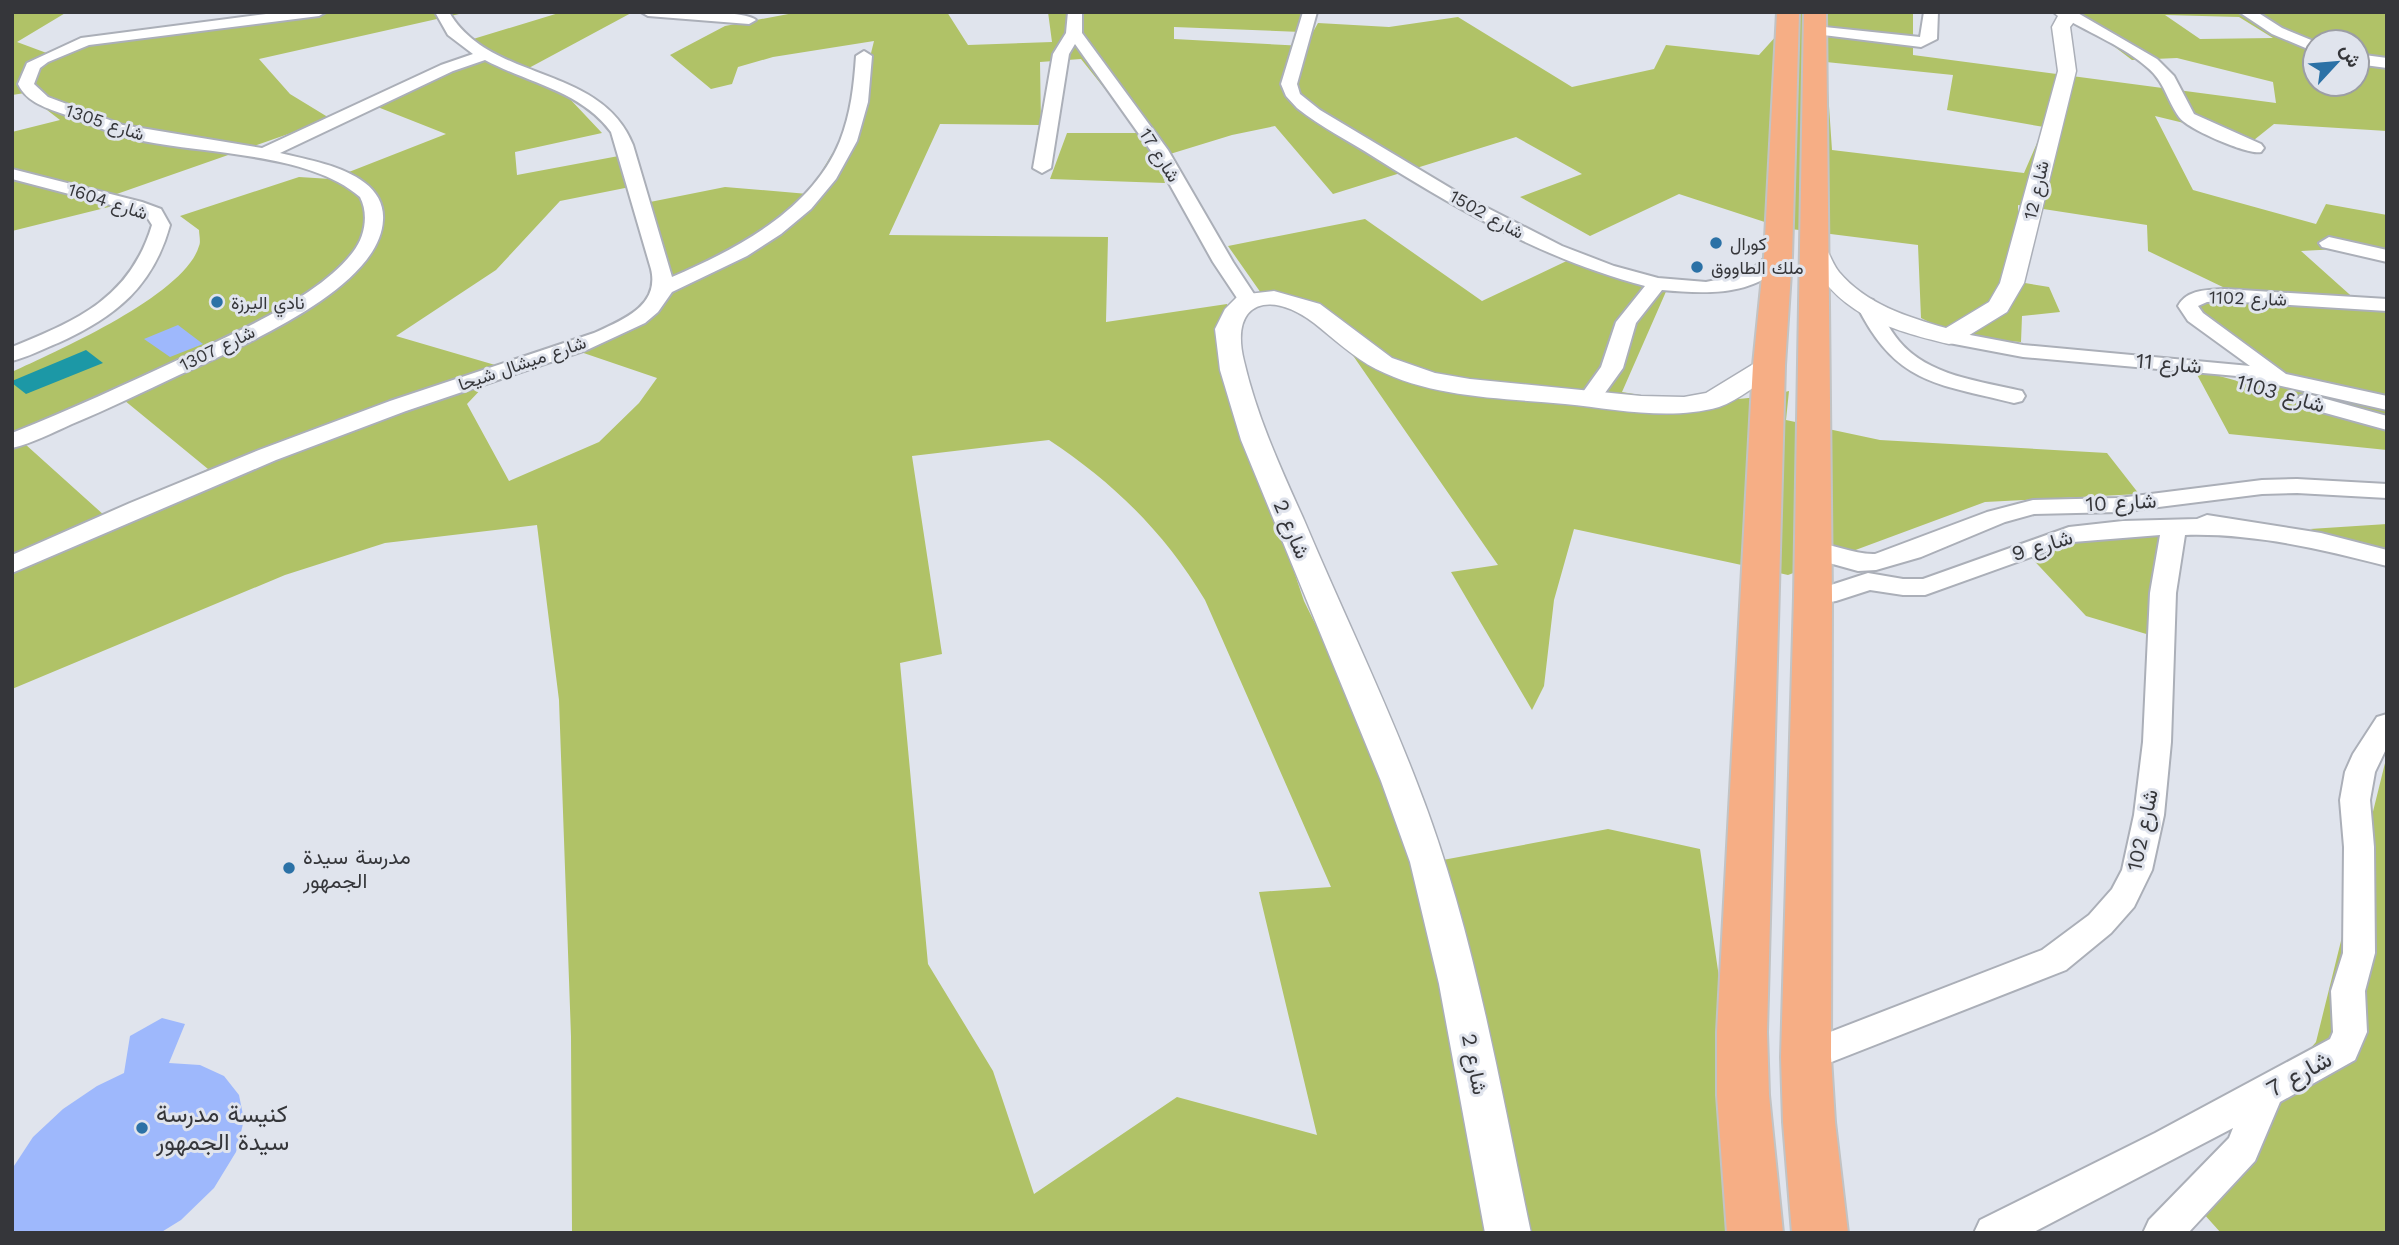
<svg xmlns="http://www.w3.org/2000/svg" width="2399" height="1245" font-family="'Work Sans',Vazirmatn,sans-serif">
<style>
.green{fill:#b0c267;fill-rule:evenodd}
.water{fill:#1c98a6}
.building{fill:#9eb8fc}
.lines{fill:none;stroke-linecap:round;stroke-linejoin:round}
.minor-casing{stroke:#abafb8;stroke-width:4}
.tertiary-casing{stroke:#abafb8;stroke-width:3}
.motorway-casing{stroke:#c2c3c4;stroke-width:4}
.minor{fill:#fff;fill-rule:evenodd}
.tertiary{fill:#fff;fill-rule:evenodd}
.motorway{fill:#f6ae85;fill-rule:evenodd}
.poi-dot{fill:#2b71a6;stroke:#e0e4ed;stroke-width:2.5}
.labels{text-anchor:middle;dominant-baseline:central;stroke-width:6;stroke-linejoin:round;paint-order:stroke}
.far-street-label{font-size:18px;fill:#35363a;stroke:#e0e4ed}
.far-poi-label{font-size:18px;fill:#35363a;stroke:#e0e4ed;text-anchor:start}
.street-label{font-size:21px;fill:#35363a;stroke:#e0e4ed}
.poi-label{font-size:21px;fill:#35363a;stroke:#e0e4ed;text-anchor:start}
.near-street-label{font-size:24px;fill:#35363a;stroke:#e0e4ed}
.near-poi-label{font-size:24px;fill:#35363a;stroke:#e0e4ed;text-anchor:start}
</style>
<rect width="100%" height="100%" fill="#e0e4ed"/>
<g class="green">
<path d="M12,12H67L17,42L52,55L79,45L277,17L275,12H468L259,59L290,94L331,119L111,196L125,203L12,231V132L60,120L25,93L12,95Z"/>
<path d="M562,12H633L527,69L569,98L602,133L515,152L517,175L624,155L630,187L560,201L496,270L396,336L502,367L467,404L509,481L599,442L639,403L657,378L563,346L639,312L658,288L635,205L725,187L808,194L856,114L874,41L773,57L738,67L732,84L711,89L670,55L725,26L799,12H947L968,45L1052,42L1048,12H1309L1301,32L1174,27V39L1305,46L1318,23L1389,27L1458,17L1572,87L1654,69L1666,45L1759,55L1797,13L1802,12H1913V55L2276,103L2273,82L2177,58L2132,60L2103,38L2057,12H2387V131L2274,124L2254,140L2155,116L2193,190L2316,224L2326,204L2387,215V259L2338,249L2301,251L2358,302L2387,304V450L2229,434L2194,369L2252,385L2267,364L2185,303L2229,290L2148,251L2147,225L2018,205L2019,282L2049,287L2060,312L2022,316L2021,342C1981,339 1956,336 1921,318L1918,245L1783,228L1679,194L1590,236L1520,197L1582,174L1516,137L1333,194L1275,126L1232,135L1157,158L1165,183L1050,179L1067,133H1140L1081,59L1040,62L1041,125L940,124L889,235L1108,237L1106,322L1227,304L1235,397L1304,601L1432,862L1608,829L1700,849L1757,1233H572L571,1036L559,700L537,525L385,543L285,575L12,689V372C57,351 185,295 199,246C201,242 199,234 199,230L180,216L299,177L331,179L446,134L370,104L475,54L460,43ZM2165,15L2239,17L2273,38L2200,39ZM2315,42H2357V84H2315ZM1826,62L1953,75L1947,110L2044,127L2024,173L1832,150ZM113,391L208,469L105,516L15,435ZM1049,440C1114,483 1165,533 1205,600L1331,887L1259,892L1317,1135L1177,1097L1034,1194L993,1071L928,964L900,663L942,654L912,456Z"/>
<path d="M1365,219L1482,301L1575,257L1668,287L1622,392C1677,402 1734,404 1789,391L1786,420L1880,440L2107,453L2139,494L1985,502L1788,575L1574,529L1554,600L1544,686L1532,710L1451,572L1498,565L1345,344L1324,323L1261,293L1228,246Z"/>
<path d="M2387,524V556L2310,529Z"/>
<path d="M2173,533L2153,636L2086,616L2025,551L2083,539Z"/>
<path d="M2387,755V1233H2221L2185,1193L2316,1042Z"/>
</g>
<path class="water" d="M86,350L103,363L26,394L12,383V381Z"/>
<g class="building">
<path d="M178,325L203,344L170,357L144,339Z"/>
<path d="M162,1018L185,1024L169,1063L200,1065L224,1076L239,1095L244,1120L236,1152L214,1188L181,1220L160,1233H12V1169L33,1137L63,1109L97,1086L124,1073L130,1036Z"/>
</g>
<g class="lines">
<g class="minor-casing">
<g id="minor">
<path d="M282,12H326L319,16L89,45L48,62L40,68L34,84L48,97L123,125L262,148L441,65L473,54L448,35L435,12H449C490,83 601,64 633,145L672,277C737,249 812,210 840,141C851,113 854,85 856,56L864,51L872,56L868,102L857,141L836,179L811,209L781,234L747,256L672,292L658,312L645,323L589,349L406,411L276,460L12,573V555L130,503L259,450L390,401L594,333C622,320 660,306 651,269L611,132C581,91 528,83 485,60L453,71L280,153C308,160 342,165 365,183C377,192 384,205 383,220C380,290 234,349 179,375C143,392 108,409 72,424C52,433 33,443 12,448V433C70,410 126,384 182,358C234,333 318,298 353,252C365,237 369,214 360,197C310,153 206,154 143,141C116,135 91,125 66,115C47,108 27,103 18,84L27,63L81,38Z"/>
<path d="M641,12C662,12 744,9 756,20L749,24L648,16Z"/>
<path d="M1068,12H1082V33L1168,150L1233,262L1258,300L1255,304H1241L1213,262L1151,151L1075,44L1069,54L1051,168L1042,173L1033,168L1053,54L1066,33Z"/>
<path d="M1303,12H1317L1297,84L1300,94L1320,110L1462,195L1562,246L1614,266L1658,278L1706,282L1746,274L1771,253L1778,251L1788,257C1759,297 1707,294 1662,290L1636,323L1623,368L1597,404H1581L1578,399L1601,367L1616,322L1645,286C1546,260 1460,211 1374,157C1349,141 1321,127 1297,108L1286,96L1281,84Z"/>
<path d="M1924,12H1938L1937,39L1921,47L1815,34L1808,30L1815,26L1920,37Z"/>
<path d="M2065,12H2076L2157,59L2174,76L2194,114L2261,144L2264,148L2261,152C2248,155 2187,129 2179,117C2167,100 2164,81 2148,68C2125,47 2091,34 2065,18Z"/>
<path d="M2239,12H2257L2282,28L2316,42L2315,52L2272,34Z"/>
<path d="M2357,54L2387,58V68L2357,64Z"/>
<path d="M12,169L142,202L161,209L170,225C153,287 115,317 58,343C43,349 28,357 12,361V347C78,320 130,298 152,225L147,217L130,210L12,179Z"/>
<path d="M2329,237L2387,250V262L2322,247L2319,243Z"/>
<path d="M2225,289L2387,299V311L2225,301L2207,302L2198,306L2203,313L2286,374L2387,396V410L2237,376L2023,357L1949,343L1942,341L1939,337L1942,333L1949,331L2023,345L2250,366L2188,321L2178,306C2187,289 2208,290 2225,289Z"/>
<path d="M1866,298L1873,300C1882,313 1888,328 1899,341C1928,376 1980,381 2022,391L2025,396L2022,401L2014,403C1934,383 1896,384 1856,304L1859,300Z"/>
<path d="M2308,394L2387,416V430L2300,406L2297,401L2300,396Z"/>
<path d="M2297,479L2387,484V498L2297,493L2262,494L2119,512L2034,514L2005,522L1921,557L1876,570L1858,571L1804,556L1801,550L1804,544C1825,539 1851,555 1875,554L1987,512L2033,500L2119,498L2262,480Z"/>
<path d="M2207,515L2321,533L2387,550V566C2320,549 2254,533 2185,535L2176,593L2171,742L2164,815L2152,870L2134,907L2111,933L2066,970L1806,1072L1794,1068L1789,1057L1794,1046L2042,950L2089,915L2112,889L2122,870L2134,815L2143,742L2150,593L2160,535L2073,542L1925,595H1903L1870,590L1836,601L1813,605L1804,603L1800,597L1804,591L1831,585L1868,573L1903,579H1923L2069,527L2123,521L2197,519Z"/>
<path d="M2387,714V747L2375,772L2370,800L2374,847L2375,953L2365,991L2367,1032L2355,1060L2280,1102L2255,1161L2188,1233H2143L2149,1220L2229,1138L2233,1128L2032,1233H1974L1980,1220L2155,1133L2330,1039L2333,1032L2331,991L2343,953L2344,847L2340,800L2345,772L2353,754L2377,717Z"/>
</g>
</g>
<g class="tertiary-casing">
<g id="tertiary">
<path d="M2053,12H2077L2079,15L2070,27L2076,71L2024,283L2007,312L1958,342L1949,344C1885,329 1833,312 1804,248L1807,243H1823C1829,252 1832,263 1839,272C1866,304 1907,317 1946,328L1989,302L2000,283L2058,71L2052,27L2058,16Z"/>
<path d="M1274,291L1320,304L1392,358L1435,373L1470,379L1641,396L1684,397L1706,393L1760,360L1769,357L1778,360L1782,365L1778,370C1760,382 1739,400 1719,407C1670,421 1614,409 1565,404C1502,398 1433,398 1376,369C1354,358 1333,338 1314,323C1271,290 1229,300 1244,361C1257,417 1281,469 1304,520C1341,608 1383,694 1417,783C1474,928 1499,1082 1531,1233H1485L1439,984L1410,862L1381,781L1241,440L1220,370L1215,329L1225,309L1239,295Z"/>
</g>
</g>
<g class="motorway-casing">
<g id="motorway">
<path d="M1777,12H1799L1792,257L1785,365L1767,1032L1769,1095L1783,1233H1727L1717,1095V1032L1753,365L1764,257Z"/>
<path d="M1804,12H1826L1832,597L1831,1057L1835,1122L1848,1233H1792L1783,1122L1781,1057L1794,597Z"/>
</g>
</g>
<use href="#minor" class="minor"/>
<use href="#tertiary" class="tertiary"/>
<use href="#motorway" class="motorway"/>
</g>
<g class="poi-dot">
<circle cx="1716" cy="243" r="7"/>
<circle cx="1697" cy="267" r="7"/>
<circle cx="217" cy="302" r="7"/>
<circle cx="289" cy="868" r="7"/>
<circle cx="142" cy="1128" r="7"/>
</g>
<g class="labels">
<g class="far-street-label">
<text transform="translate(105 122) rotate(18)">شارع 1305</text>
<text transform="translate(1160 155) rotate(58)">شارع 17</text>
<text transform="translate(2036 190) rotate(-77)">شارع 12</text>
<text transform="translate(108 201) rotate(18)">شارع 1604</text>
<text transform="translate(1487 214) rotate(29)">شارع 1502</text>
<text transform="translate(2248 298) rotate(2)">شارع 1102</text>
<text transform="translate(217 348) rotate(-26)">شارع 1307</text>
<text transform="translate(522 363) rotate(-19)">شارع ميشال شيحا</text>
</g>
<g class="far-poi-label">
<text x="1730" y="243">كورال</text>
<text x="1711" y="267">ملك الطاووق</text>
<text x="231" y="302">نادي اليرزة</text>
</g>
<g class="street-label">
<text transform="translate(2169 363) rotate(5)">شارع 11</text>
<text transform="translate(2281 393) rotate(16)">شارع 1103</text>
<text transform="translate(2121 502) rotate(-3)">شارع 10</text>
<text transform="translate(1292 529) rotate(67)">شارع 2</text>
<text transform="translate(2042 545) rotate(-17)">شارع 9</text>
<text transform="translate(2142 830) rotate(-78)">شارع 102</text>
<text transform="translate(1475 1064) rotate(79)">شارع 2</text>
</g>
<g class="poi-label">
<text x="303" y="856">مدرسة سيدة<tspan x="303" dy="24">الجمهور</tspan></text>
</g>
<g class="near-street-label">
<text transform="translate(2299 1074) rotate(-29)">شارع 7</text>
</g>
<g class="near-poi-label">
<text x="156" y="1114">كنيسة مدرسة<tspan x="156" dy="28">سيدة الجمهور</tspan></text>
</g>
</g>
<rect width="2399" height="1245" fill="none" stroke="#35363a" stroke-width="28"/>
<g transform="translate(2336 63) rotate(64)"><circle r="33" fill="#e0e4ed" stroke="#9c9ea5" stroke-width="2"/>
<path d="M0-5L12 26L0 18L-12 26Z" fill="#2b71a6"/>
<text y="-10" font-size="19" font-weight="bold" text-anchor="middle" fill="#35363a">ش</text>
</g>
</svg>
